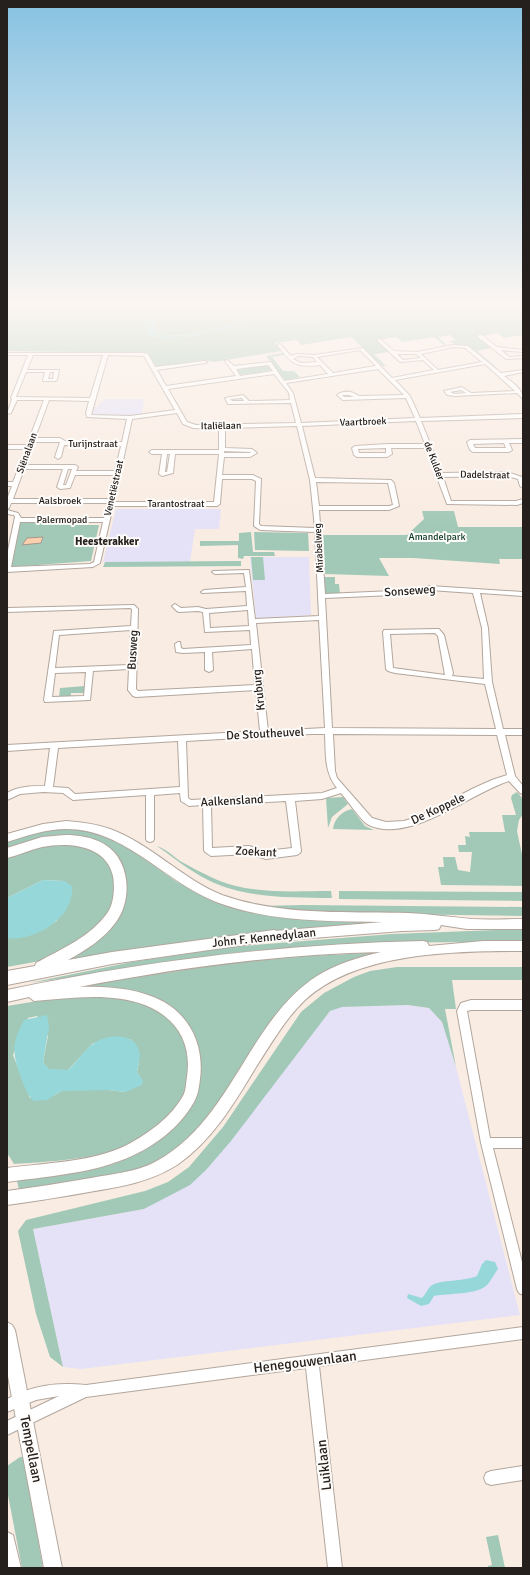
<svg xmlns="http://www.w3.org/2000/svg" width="530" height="1575" font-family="Signika,sans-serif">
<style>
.education{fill:#e5e2f8}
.green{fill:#a2c9b7;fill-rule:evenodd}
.water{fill:#96d8da}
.building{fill:#fcd0af;stroke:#a3978e}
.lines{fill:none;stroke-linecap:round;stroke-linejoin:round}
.minor-casing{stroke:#b2a69d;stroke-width:2}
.major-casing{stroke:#b2a69d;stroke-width:2}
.highway-casing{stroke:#b2a69d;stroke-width:2}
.minor{fill:#fff;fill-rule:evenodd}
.major{fill:#fff;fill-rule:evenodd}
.highway{fill:#fff;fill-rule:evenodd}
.labels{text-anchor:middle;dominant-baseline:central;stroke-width:4;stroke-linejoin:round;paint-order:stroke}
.far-street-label{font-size:10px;fill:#25201d;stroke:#fefcfa}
.far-park-label{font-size:10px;fill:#0b3928;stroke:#fefcfa}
.far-neighbourhood-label{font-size:11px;font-weight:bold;fill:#25201d;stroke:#fefcfa}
.street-label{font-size:12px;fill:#25201d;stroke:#fefcfa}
.near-street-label{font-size:14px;fill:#25201d;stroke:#fefcfa}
</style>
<rect width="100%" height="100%" fill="#f9ece2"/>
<g class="education">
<path d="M104,399H144L142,414L129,416L92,415L94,407H98L100,402H103Z"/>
<path d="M116,509H221L219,529H195L190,562H103Z"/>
<path d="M250,557H309L311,615L256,618Z"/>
<path d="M408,1005L429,1008L442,1022L456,1067L520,1315L81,1369L63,1367L33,1229L144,1209L206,1170L330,1011L341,1007Z"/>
</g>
<g class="green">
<path d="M7,304H78L109,314L141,318L148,327L145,334L154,337H185L201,335L260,320H272L290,324L317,323L325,320L323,316L300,307L305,304H523V335L504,338L498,333L477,337L491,348L477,351L497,368L495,369L466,345H455L450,341L456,340L450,335L438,337L448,346H445L434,337L402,342L396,337L377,340L390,352L374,354L386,366H382L351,337L301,345L297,340L275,343L281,351L214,362L205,360L158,368L146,353L7,351Z"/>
<path d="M92,304H281L290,305L296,312L302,315L304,319C294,323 277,317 268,313C241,322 184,342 157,333L156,322L146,316L107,310Z"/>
<path d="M283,353L284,355L272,357L283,371H294L300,377L285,380L266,356Z"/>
<path d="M268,365L273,370L240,375L236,370Z"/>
<path d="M422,511H454L458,527H523V559H499L500,564L413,558H379L389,576L325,574L323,535H407L424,519Z"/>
<path d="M67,521V525H99L91,561L11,567L20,522Z"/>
<path d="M251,532L253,552H274L275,556H244L243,559L238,558V545L200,546V541H239V533Z"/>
<path d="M254,532L308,533L309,551L255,550Z"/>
<path d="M251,557H263L265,580H253Z"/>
<path d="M241,561V566L103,567L105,562Z"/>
<path d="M324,577H335V584H339L340,594H325Z"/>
<path d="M85,686V693H71V697L59,698L60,688Z"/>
<path d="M517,792L523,799V814L519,820L517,831L523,859V886L441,885L438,867H444L443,857H455L458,870L470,872L472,852H459L458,845H466L465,836L470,837L469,832H505L502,815H516L511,798L512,795Z"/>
<path d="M343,797L348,804L332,817L328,828L326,798Z"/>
<path d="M352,809L365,826L374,830L333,829C334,819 342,811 352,809Z"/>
<path d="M80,827L119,841L177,882L201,894L327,920L382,923L263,932L155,946L61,962L101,934L123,876L83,838L7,850V842L39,831Z"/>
<path d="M54,843L93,848L114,868L115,900L104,922L68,948L40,961L7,967V938L26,936L57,921L64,881L43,880L7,898V856Z"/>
<path d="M157,846C166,849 173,856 180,861C191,867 202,873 213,878C249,895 293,891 331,891L332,898C291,897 246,899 208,880C190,871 174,858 157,846Z"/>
<path d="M339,891L523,892V901L339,899Z"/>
<path d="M303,905L523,907V916L326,913L260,906Z"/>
<path d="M523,929V942C426,942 329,942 233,953C165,961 97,974 29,983L132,962L230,947L392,934Z"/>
<path d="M392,952L313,981L211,1116L179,1150L140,1171L19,1190L17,1181L111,1165L143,1150L183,1116L197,1045L192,1030L183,1019L163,1004L78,989L79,986L232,963L309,956Z"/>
<path d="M397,967H523V980H452L456,1009H445L456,1067L442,1022L429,1008L408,1005L342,1007L330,1011L231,1141L206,1170L190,1185L144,1209L33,1229L63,1367L50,1357L36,1314L18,1231L26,1220L145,1191L168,1182L189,1167L223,1127L301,1012L324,993L354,977L370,971Z"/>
<path d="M90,996C108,997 130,997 147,1004C178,1017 193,1043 188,1076C187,1081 188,1089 186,1094C178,1113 144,1139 125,1147C96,1159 46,1162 14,1164L7,1153V1006L62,997ZM37,1016L48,1036L43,1062L49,1070H68L93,1043L130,1039C141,1048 140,1059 137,1072L142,1081L125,1092L109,1090H69L61,1091L55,1095L30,1098L13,1055L28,1018Z"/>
<path d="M20,1457H23L24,1460L43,1568H22L7,1490V1466Z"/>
<path d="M498,1535L505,1568H488V1566L492,1565L486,1537Z"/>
</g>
<g class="water">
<path d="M78,304C94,304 95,307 108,310C123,314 144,310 156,322L157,333C190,344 254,315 288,306L290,309L273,316L294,320L304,319L302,315L293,310L291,305L281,304H305L300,307L321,315L326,319L317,323L294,324L272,320H260L211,333L185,337L159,338L144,334L148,327L141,318L109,314Z"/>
<path d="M43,880L64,881L72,886C75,917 35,942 7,938V898Z"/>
<path d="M47,1015L49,1027L43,1062L49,1069L68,1070C77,1062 84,1050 94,1043C106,1034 135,1032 139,1051C141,1058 138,1065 137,1072L143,1081L142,1085L125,1092L109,1090L61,1091L47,1100L34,1101C28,1096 25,1088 22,1080C12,1053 11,1046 24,1020Z"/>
<path d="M486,1260L495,1262L498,1269C494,1274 491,1281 487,1285C477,1295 449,1293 434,1296L429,1304L421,1306L407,1298L408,1294L422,1298C425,1295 428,1288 431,1286C440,1279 464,1282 477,1276L482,1264Z"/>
</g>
<path class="building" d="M43,537L41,543L22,545L27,538Z"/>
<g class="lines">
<g class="minor-casing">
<g id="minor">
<path d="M478,335H482L497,347L523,350V352L501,350L509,357L523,356V358L506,359L478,337Z"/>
<path d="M380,339L394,351L417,352L453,345L468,346L501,373L523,370V372L504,376C512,382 523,389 523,399L517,393L455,396L447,395L444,391L462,387L471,393L515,391L485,364L395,380L410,396L420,418L523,414V418L421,421L442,473L507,472L522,477L523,488L520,486L518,479L507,476L443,477L451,501H516L523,499V503L517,505L447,504L426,448H391L392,454L387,457H357L354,455L352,448L355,446L388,444H425L416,421L302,426L315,478L391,480L394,483L399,506L389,510H319L325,594L393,591L430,586L523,592V596L480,593L488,628L492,682L503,729H523V735H505L515,776L523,786V794L520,793L509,781C470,793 408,846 367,824C361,820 347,800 341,793L322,799L295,801L301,851L300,853L297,855L266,859L249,854L211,856L205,852L204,850L203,805L189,806L181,801L180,793L154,795V839L153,841L150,842L147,841L146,839V795L73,800L63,793L43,792L20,794L7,800V793C18,786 33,786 45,786L50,748L7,751V745L260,731L256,690L136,697L133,696L128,690L129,669L93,671L90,700L45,702L44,700L54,631L131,626L132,609L130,608L7,612V608L134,605L138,609L136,689L138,691L255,685L252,649L212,652L213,670L209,672L205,670V652L183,653L176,652L175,644L178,642H180L181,648L183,649L251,645L250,630L205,632L203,612L198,611L179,612L177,611L172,606L175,604L181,608L198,607L206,609L247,606L246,591L202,593L201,592L204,590L246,587L244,573L215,574L212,572L213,571L249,570L255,619L319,616L315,532L260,530L254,526L256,481L252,479H222L220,504L217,506H113L100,563L93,567L7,572V555L15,517L14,515L7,514V510L18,513L21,518H104L108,503H11L9,508L7,509V499L12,486H7V482H13L26,449H7V445H27L44,400H17L11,413L7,414L12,399L11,398L28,355H7V353H143L148,354L155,367L205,361L207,362L205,363L157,370L166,386L236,376L225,361L227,360L234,366L271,362L284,381L328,374L320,365C296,368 292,364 278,346V345L280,344L291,356L297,354L314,355L363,348L392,378L434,370L423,360L400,362L378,341V340ZM453,347L465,348L482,362L438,370L421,354ZM360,350L376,366L333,373L317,357ZM397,354H416L421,358L403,360ZM33,355H103L90,398L16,397L26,372H45L43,381H55L57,380L59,370H27ZM108,355L144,356L175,410L130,416L91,415ZM298,356L313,357L317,362L301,363L293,359ZM268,365L273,371L240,376L236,369ZM378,369L404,395L359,396C352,391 344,390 337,395L343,400L406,398L415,418L301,423L293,393L286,383ZM50,372H54L53,379H48ZM274,374L289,393L290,400L249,401L243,395L225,398L228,404H230L291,403L296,423L196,425L187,422L168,389ZM461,390L466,393L455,394L450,392ZM342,395H349L354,397H344ZM242,398L244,401H232L230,399ZM49,400L89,401L86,413L87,417L127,419L122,442L65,441L60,438H35ZM177,413L183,424L193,428L219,429V450H152L149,452L152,454H162L159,474L162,476L173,473L175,454H219L214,502H114L132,419ZM297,426L310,480L315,528L261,526L259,524L261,479L253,475H222L224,457H250L257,453L252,449L225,448V428ZM34,442H60L55,457L58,459L61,457L64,445L121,446L115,471H76L78,467L75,465H25ZM386,448V453H359L358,449ZM224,451L250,452L251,453H224ZM167,454H170L167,472H165ZM24,469H63L57,487L60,489L70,488L75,475H114L109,499H13ZM68,469H72L66,485H63ZM316,482L388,483L393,505L389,506H319ZM20,522H103L94,562L90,564L11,567ZM430,590L473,593L482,628L484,679L452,676L453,673L444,635L439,629H437L384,630L383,632L386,669L388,671L395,673L485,684L496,729L332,728L325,598L393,595ZM248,610L249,626L210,628L209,613ZM319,620L325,728L268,731L256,623ZM131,630L129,665L55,668L59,635ZM435,633L438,636L445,675L393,668L390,634ZM86,672L84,696L52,697L55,673ZM311,734H325C326,754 324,772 337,788L322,793L191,800L188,798L186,741ZM333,734L497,735L507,775L492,780L474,788L420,816L404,821L386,822L372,818L337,778L335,771ZM178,741L180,787L75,794L68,788L53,787L58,748ZM286,801L292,848L266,851L249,846L212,848L211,805Z"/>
<path d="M523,439V443H509L512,450L509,452H473L470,450L467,442L470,440ZM504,443L506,448H475L473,444Z"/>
<path d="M471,1000H523V1010H471L467,1011L490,1138H523V1148H493L523,1266V1295L519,1293L517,1289L481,1143L457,1011L461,1003Z"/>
<path d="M523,1327V1339L319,1366L342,1568H328L306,1368L86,1397L7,1435V1421L59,1396L36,1400L7,1412V1399C34,1385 56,1382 86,1385Z"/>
<path d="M523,1466V1480L491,1485L486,1483L484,1478L486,1473L491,1471Z"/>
</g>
</g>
<g class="major-casing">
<g id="major">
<path d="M66,821C81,822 96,824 110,829C151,844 182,879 222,895C281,916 347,911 408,913C430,914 450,917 472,919C489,920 506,919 523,919V929H467L441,925L439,929L435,930L402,931L274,941L270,940L268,936L270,932L274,931L383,922C328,921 271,922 219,903C165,883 126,829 66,829C46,829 26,836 7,842V834L43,824Z"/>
<path d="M423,941L427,942L429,946L483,941H523V951C455,951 357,952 305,1000C285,1019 271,1044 256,1067C235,1102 212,1141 177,1165C150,1182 120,1187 89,1192C62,1197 35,1201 7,1205V1191C35,1187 63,1183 91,1178C112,1174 136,1172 155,1162C232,1121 248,1020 317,976C336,964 359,957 381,952C280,954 178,968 79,987C108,986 138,988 164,1002C192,1018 204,1048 200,1079C199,1087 198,1095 194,1102C184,1120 169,1134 152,1145C109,1173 56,1175 7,1182V1168C44,1163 92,1162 125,1146C148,1134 172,1117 184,1094C186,1089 186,1082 187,1077C192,1043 177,1018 145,1005C111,992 70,998 34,1001L29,997L7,1002V990C145,961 281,944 423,941Z"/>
<path d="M7,1322L12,1325L15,1330L62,1568H44L7,1371Z"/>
<path d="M7,1532L13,1535L21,1568H7Z"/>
</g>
</g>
<g class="highway-casing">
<path id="highway" d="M65,835C78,835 92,837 104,844C130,859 133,899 116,922C104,939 86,950 68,960L112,952L274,930L279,932L281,936L279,940L112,964L7,985V971L35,966L36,963C61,949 91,937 108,912C114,903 115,887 113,876C106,845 69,842 42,847C30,850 19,855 7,858V848L42,837Z"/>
</g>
<use href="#minor" class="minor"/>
<use href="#major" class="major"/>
<use href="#highway" class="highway"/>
</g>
<linearGradient id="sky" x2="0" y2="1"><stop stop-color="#87c2e2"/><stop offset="0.58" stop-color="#fcf6f2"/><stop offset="1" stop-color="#fcf6f2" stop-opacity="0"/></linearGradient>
<rect width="530" height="524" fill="url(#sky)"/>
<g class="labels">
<g class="far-street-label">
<text transform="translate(363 422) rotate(-2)">Vaartbroek</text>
<text transform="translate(221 426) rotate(-1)">Italiëlaan</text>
<text x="93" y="444">Turijnstraat</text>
<text transform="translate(27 453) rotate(-70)">Siënalaan</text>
<text transform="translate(434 461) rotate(69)">de Kulder</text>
<text transform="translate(485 475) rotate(1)">Dadelstraat</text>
<text transform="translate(114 488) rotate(-77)">Venetiëstraat</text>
<text x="60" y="501">Aalsbroek</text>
<text x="176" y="504">Tarantostraat</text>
<text x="62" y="520">Palermopad</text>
<text transform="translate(319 548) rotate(-93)">Mirabelweg</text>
</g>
<g class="far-park-label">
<text x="437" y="537">Amandelpark</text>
</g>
<g class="far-neighbourhood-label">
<text x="107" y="541">Heesterakker</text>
</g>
<g class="street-label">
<text transform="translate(410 591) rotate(-4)">Sonseweg</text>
<text transform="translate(133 650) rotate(-87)">Busweg</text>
<text transform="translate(259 690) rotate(-96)">Kruburg</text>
<text transform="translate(265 734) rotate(-3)">De Stoutheuvel</text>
<text transform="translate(232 801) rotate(-3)">Aalkensland</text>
<text transform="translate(438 809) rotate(-25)">De Koppele</text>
<text transform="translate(256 852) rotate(3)">Zoekant</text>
<text transform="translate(264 938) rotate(-6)">John F. Kennedylaan</text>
</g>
<g class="near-street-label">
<text transform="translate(305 1362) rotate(-7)">Henegouwenlaan</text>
<text transform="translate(31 1449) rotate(79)">Tempellaan</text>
<text transform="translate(324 1465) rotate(-96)">Luiklaan</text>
</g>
</g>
<rect width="530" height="1575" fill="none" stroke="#25201d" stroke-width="16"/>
</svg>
